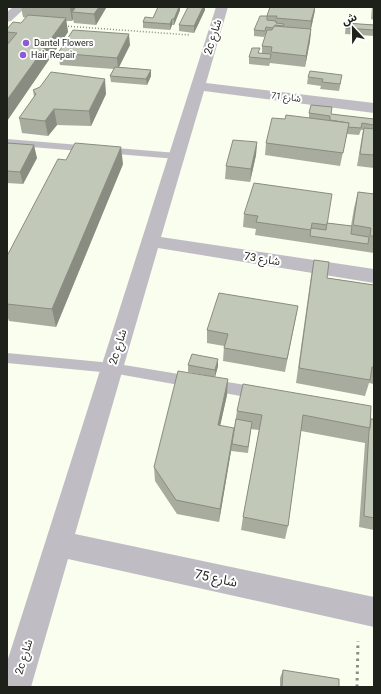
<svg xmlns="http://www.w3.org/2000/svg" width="381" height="694" font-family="Roboto,'Noto Sans Arabic',sans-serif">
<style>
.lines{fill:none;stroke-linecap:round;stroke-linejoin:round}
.path-far1{stroke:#898d82;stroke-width:1.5;stroke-dasharray:1 2;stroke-linecap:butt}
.path{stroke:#898d82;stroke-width:3;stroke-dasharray:2.5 4;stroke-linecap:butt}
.lane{fill:#bfbcc4;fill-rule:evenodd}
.street{fill:#bfbcc4;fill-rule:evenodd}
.wall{fill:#a7ac9e}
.shaded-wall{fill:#888c81}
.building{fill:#c2c8b8;stroke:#888c81}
.poi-dot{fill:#8d5ad3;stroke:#fff;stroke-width:1.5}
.labels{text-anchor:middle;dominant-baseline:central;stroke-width:4;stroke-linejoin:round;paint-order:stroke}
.far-poi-label{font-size:9px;fill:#1e201a;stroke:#fff;text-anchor:start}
.far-street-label{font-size:9px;fill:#1e201a;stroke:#fff}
.street-label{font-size:11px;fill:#1e201a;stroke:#fff}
.near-street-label{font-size:13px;fill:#1e201a;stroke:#fff}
</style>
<rect width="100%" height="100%" fill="#f9feee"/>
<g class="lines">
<path class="path-far1" d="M65,26L190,35"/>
<path class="path" d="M357,687L358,641"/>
<g class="lane">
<path d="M7,139L177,153L182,156L177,159L7,145Z"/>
<path d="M7,353L112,363L258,387L263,389L265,393L263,397L258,399L112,373L7,363Z"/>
</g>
<g class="street">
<path d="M13,7H26L11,21L7,22V12Z"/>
<path d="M216,7H228L206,83L374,103V113L204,91L161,237L374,269V283L158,248L75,534L374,597V627L68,559L31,687H7V662Z"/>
</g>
</g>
<g class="wall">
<path d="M21,7H106V8L96,25L74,23L73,19L72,21H66L68,32L7,121V29L21,23L26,18L23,17Z"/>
<path d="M158,7H180V10L174,25H172L170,30L143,28V22L153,18Z"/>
<path d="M205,7V10L194,33L179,31V25Z"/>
<path d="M270,7L315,10L311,29L310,41L305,67L270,63L269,66L249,64V57L260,53H262V46L266,33L264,37L254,36V30L267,16Z"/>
<path d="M372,7H374V20L371,19Z"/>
<path d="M346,23L374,25V24V36L345,34Z"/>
<path d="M374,40V53H373V45Z"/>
<path d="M130,45L119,67L151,70V76L147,85L111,82L110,76L114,69L60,65L58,53Z"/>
<path d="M374,56V72H373V63Z"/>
<path d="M308,77L341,82L339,91L320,89L321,86L307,84Z"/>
<path d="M33,90L106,94L91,126L57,125L48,136L22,133L19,118L34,97Z"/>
<path d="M309,113L331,114L374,119L373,129H374V168L357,166L363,130H361L359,135L347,134L340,166L265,155L266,143L285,119L309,118Z"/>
<path d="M257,142L256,155L250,182L225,179L226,166Z"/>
<path d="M7,143L37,158L23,184L7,183Z"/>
<path d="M123,164L56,327L9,321L7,316V256Z"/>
<path d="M358,192L374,194V253L255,235L256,229L243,227L244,214L327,223L351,226L354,208Z"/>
<path d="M314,260L327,278L374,285V384L369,383L365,396L296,383L311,276Z"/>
<path d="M298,306L285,372L223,361L224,346L207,343V330Z"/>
<path d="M188,365L218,366L215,377L188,372Z"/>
<path d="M227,395L220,425L233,434L237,411L374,419V530L359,527L365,443L301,431L288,526L285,539L241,530L243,517L259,430L251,429L248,453L231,451L219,522L177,514L155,481L154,467Z"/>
<path d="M283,670L339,687H280V678Z"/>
</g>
<g class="shaded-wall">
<path d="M70,7H82L72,12L73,19L72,21Z"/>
<path d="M99,7H106V8L96,25L94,14Z"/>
<path d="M179,7H180V10L174,25V19Z"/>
<path d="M203,7H205V10L194,33V26Z"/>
<path d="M315,7V10L310,33L311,21Z"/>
<path d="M66,18L68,32L7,121V100Z"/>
<path d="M172,19V25L170,30V24Z"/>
<path d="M311,29L310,41L305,67L306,56Z"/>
<path d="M129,34L130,45L118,69L117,58Z"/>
<path d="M151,70V76L147,85L146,79Z"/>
<path d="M105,79L106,94L91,126L89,111Z"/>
<path d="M54,109L57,125L48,136L45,121Z"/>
<path d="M257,142L256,155L250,182L251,169Z"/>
<path d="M34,145L37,158L23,184L20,172Z"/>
<path d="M121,147L123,164L56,327L52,309Z"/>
<path d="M218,359V366L215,377V370Z"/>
<path d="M228,379L227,395L217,440L218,425Z"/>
<path d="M234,428L231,451L219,522L220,509Z"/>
</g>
<g class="building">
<path d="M76,7H99L94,14L72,12Z"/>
<path d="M158,7H179L174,19H172L170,24L143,22L145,17L153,18Z"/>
<path d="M188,7H203L194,26L179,25Z"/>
<path d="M270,7H315L311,21L276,18L277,16H267Z"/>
<path d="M28,15L66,18L7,100V45L17,33L7,32V29L13,22L21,23Z"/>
<path d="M260,16H267V20L276,21V23L284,24L283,26L275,25V26H274L273,28L266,27L265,31L254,30Z"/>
<path d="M346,23L374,25V30L346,28Z"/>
<path d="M274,26L311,29L306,56L271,52L272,47L262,46L267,30H272Z"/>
<path d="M73,30L129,34L117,58L58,53Z"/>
<path d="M252,48H260L258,53L271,54L270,59L249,57Z"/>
<path d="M115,67L151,70L146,79L110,76Z"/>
<path d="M310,71L342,75L340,84L322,82L323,79L308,77Z"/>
<path d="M51,72L105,79L89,111L54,109L45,121L19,118L36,94L33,90L40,87Z"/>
<path d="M311,105L332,107L331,114L374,119V125L362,123L361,128L348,127L349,123L330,120V116L309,113Z"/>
<path d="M286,115L349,123L343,153L266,143L272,118L285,119Z"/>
<path d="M364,128L374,129V155L360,154Z"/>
<path d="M233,140L257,142L251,169L226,166Z"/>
<path d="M7,143L34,145L20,172L7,171Z"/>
<path d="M75,143L121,147L52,309L7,304V296L8,295H7V256L58,159L66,160Z"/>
<path d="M254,183L332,194L327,225L312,223L311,230L256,222L258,216L244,214Z"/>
<path d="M358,192L374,194V236H370L371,228L353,225Z"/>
<path d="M327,223L352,226L351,234L369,237L368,244L310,236L311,228L326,230Z"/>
<path d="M314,260L329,262L327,278L374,285V367H372L370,380L299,368Z"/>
<path d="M219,293L298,306L287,359L224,348L228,334L207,330Z"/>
<path d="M192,354L218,359L215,370L188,365Z"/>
<path d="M178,371L228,379L218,425L234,428L220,509L176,500L154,467Z"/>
<path d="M243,384L371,406L370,428L303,415L288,526L243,517L262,415L237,411Z"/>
<path d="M236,419L252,422L248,447L232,444Z"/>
<path d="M371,419H374V518L364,516L369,431L370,428Z"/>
<path d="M283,670L339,679V687H282Z"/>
</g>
<g class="poi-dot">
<circle cx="26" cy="43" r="4"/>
<circle cx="23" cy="55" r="4"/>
</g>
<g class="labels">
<g class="far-poi-label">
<text x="34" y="43">Dantel Flowers</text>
<text x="31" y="55">Hair Repair</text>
</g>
<g class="far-street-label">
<text transform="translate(286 97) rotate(7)">شارع 71</text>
</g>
<g class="street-label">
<text transform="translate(213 37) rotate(-73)">2c شارع</text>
<text transform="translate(262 259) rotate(9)">شارع 73</text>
<text transform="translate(118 347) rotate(-73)">2c شارع</text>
<text transform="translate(24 657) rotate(-73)">2c شارع</text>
</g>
<g class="near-street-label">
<text transform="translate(216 578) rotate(12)">شارع 75</text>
</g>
</g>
<rect width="381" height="694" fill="none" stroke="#1e201a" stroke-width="16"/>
<g transform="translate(353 28) rotate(338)" stroke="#ffffff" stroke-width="3" paint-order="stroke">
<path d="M0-3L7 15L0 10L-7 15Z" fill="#1e201a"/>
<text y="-6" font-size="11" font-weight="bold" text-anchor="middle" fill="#1e201a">ش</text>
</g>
</svg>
